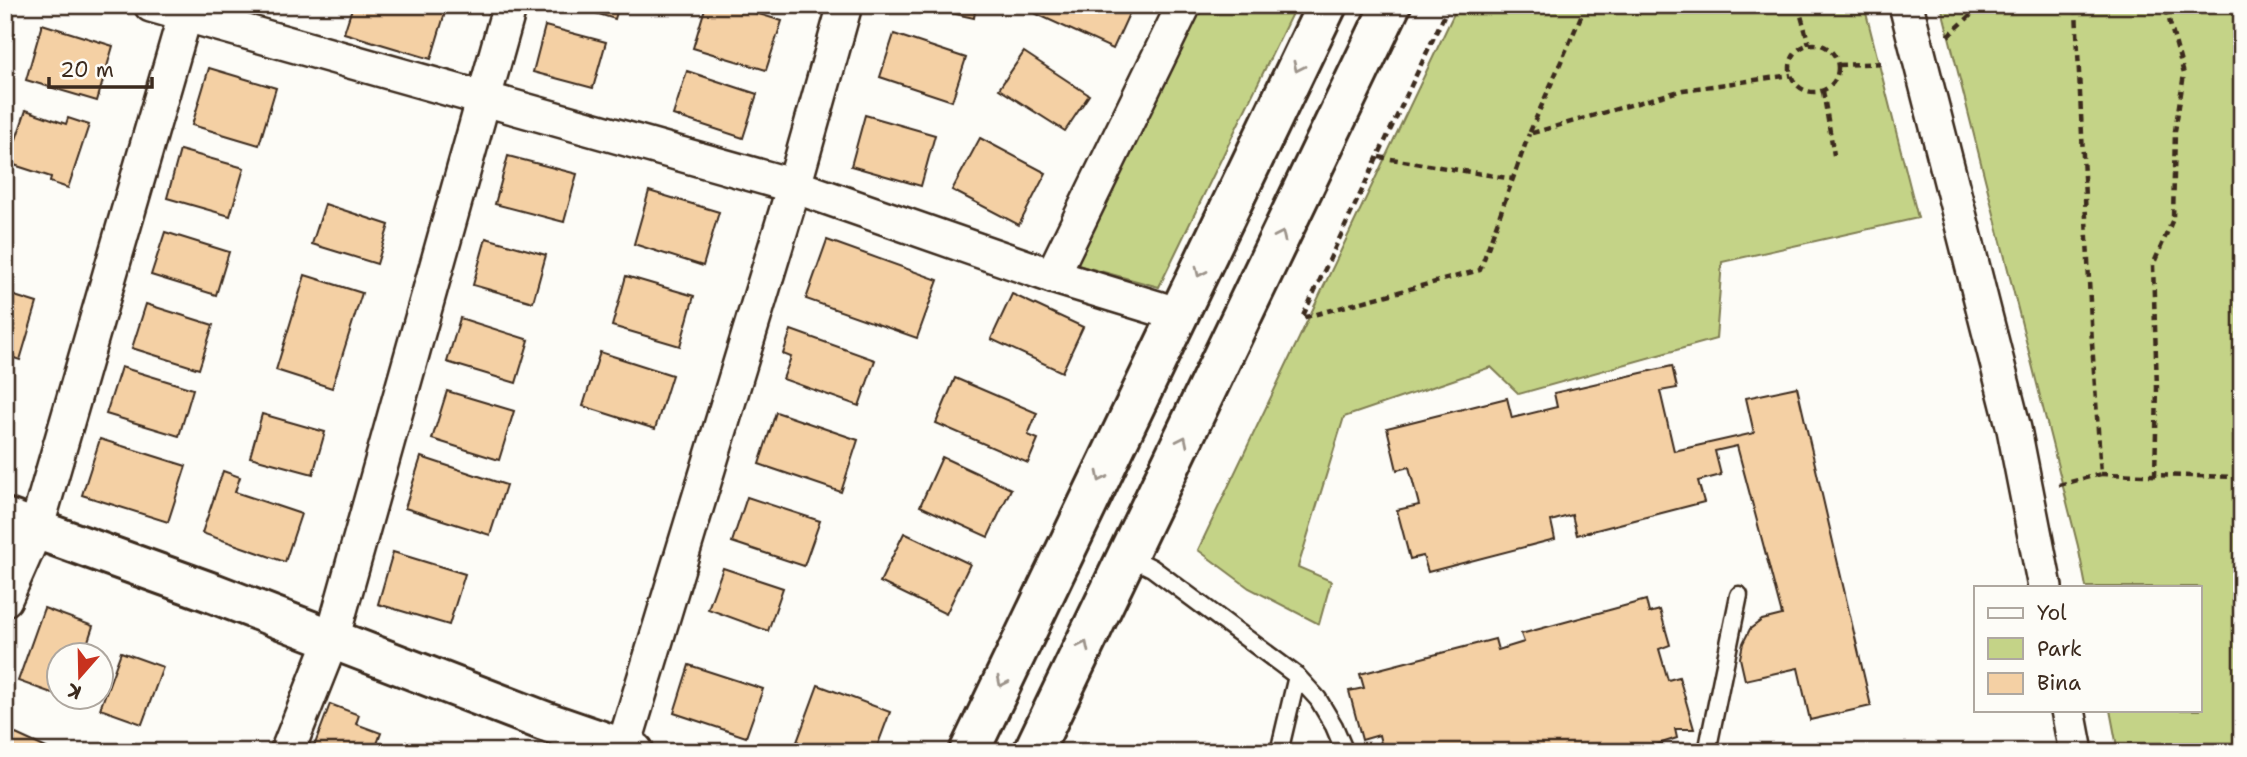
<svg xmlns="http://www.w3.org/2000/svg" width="2247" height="757" font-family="'Shantell Sans',sans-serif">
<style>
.green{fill:#c4d387;stroke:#807e52;stroke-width:2}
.building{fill:#f4d0a4;stroke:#3b2a1e;stroke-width:2}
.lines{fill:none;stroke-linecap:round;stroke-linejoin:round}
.service-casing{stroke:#3b2a1e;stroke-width:21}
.minor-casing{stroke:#3b2a1e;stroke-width:38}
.tertiary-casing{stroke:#3b2a1e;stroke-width:44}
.secondary-casing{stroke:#3b2a1e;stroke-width:44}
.path{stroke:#3b2a1e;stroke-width:4.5;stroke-dasharray:7 5;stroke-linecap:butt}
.service{stroke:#fdfcf7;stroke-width:16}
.minor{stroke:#fdfcf7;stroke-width:33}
.tertiary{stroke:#fdfcf7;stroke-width:38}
.secondary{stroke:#fdfcf7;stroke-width:38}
.oneway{stroke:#9c938a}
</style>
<rect width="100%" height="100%" fill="#fdfcf7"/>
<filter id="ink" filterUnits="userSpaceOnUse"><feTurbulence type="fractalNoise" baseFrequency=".0143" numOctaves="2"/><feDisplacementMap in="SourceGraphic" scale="14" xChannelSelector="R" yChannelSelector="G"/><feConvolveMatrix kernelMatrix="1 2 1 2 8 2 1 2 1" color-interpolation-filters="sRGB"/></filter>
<g filter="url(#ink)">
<g class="green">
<path d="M1201,5H1296L1159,287L1070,263Z"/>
<path d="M1458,5H1864L1918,218L1722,262L1716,339L1519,394L1491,367L1344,417L1298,567L1331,581L1319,624L1249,588L1198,550Z"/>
<path d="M1941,5H2242V741L2234,752H2118L2110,710H2200V587H2086L2078,546Z"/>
</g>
<g class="building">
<path d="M353,5L447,6L431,59L344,33Z"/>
<path d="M569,5H619L615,19Z"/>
<path d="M706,5H729L782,21L766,70L693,48Z"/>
<path d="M915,5H976L974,18Z"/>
<path d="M1033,5H1133L1113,49L1030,11Z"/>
<path d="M42,24L113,46L97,101L26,80Z"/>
<path d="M545,26L606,42L593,88L533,72Z"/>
<path d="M894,34L966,58L952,101L880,77Z"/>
<path d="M1024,52L1089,95L1065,131L999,89Z"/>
<path d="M209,68L276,88L259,145L192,125Z"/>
<path d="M687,71L757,94L743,138L673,115Z"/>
<path d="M26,110L66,124L68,118L89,125L68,188L50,182L51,177L8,163Z"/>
<path d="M865,115L935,135L921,186L851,166Z"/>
<path d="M980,138L1046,173L1019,225L952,190Z"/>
<path d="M180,150L244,168L230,216L167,198Z"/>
<path d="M508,156L577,174L564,222L495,204Z"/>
<path d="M649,191L719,212L703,266L634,244Z"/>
<path d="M325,204L389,225L377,264L312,244Z"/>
<path d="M165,232L229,252L216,295L151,275Z"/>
<path d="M486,238L546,255L533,302L473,285Z"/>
<path d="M827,240L938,280L917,338L806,299Z"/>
<path d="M305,275L362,293L332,388L276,370Z"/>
<path d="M626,276L694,296L680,346L612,326Z"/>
<path d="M5,293L37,303L20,360L5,355Z"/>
<path d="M1012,294L1083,327L1062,372L991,339Z"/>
<path d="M146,304L213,325L199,369L132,348Z"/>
<path d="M460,318L529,340L516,383L447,362Z"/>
<path d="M791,330L875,360L859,406L783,379L791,357L783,354Z"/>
<path d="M600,352L672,375L655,429L583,406Z"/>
<path d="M1672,366L1677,388L1660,391L1674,451L1754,433L1746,398L1797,387L1871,706L1810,720L1798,668L1745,680L1740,658L1743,643L1750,629L1762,620L1782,615L1737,446L1715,451L1721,475L1698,481L1704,502L1577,535L1572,515L1551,521L1555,539L1428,572L1423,556L1410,559L1397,510L1419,505L1409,467L1397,470L1387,428L1507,398L1512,418L1557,407L1554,393Z"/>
<path d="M121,367L193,389L179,436L106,414Z"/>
<path d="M955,378L1037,413L1028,435L1038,439L1028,463L936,423Z"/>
<path d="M447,391L514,411L499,460L432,439Z"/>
<path d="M776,412L858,440L841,492L759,464Z"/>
<path d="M262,414L325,432L313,474L250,457Z"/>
<path d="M100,439L186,466L168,522L82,495Z"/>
<path d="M421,457L506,485L490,535L405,508Z"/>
<path d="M942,457L1011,489L988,537L920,506Z"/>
<path d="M223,471L240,477L235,492L301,514L285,562L202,533Z"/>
<path d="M747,497L820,521L804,566L732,542Z"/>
<path d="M904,533L970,564L946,614L880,582Z"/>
<path d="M393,552L465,574L449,625L378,604Z"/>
<path d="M723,568L783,588L768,631L708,609Z"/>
<path d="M1646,600L1649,613L1660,610L1670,645L1659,649L1668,680L1679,677L1694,729H1675L1677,738L1634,752H1383L1379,735L1362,740L1349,691L1364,688L1360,674L1495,639L1498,650L1524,642L1521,634Z"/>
<path d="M44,608L93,626L83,656H60V696L18,681Z"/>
<path d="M121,652L163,667L142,724L100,709Z"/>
<path d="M689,665L763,689L746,737L674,713Z"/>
<path d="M818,685L890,712L875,752H824L797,742Z"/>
<path d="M330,704L359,715L356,724L381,733L374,752H312Z"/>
<path d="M5,729L55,752H5Z"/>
<path d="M406,742L432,752H403Z"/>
<path d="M1101,744L1113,752H1096Z"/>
</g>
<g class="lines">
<g class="service-casing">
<g id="service">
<path d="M1128,556L1152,568L1297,676L1318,699L1334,726L1345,752"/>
<path d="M1279,752L1297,676"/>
<path d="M1707,752L1739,595"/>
</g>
</g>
<g class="minor-casing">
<g id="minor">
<path d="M151,5L794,186L1052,276L1180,315"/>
<path d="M1906,5L2014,429L2045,587"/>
<path d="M1052,276L1184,5"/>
<path d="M5,599L36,529L188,5"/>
<path d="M2068,710L2076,752"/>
<path d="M287,752L332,639L510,5"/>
<path d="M622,752L794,186L845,5"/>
</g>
</g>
<g class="tertiary-casing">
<path id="tertiary" d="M5,518L213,593L544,721L634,752"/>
</g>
<g class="secondary-casing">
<g id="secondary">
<path d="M969,752L1327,5"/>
<path d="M1033,752L1391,5"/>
</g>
</g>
<g class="path">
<path d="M1449,5L1302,318L1480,270L1529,134"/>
<path d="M1586,5L1529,134L1683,90L1791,75"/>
<path d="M1798,5L1809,44"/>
<path d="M1948,36L1982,5"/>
<circle cx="1814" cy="68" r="24"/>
<path d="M1838,65L1886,63"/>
<path d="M1823,91L1834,155"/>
<path d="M1379,157L1513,179"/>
<path d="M2101,474L2242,477"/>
<path d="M2155,476L2157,388L2153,265L2173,219L2175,131L2184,74L2165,5"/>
<path d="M2059,485L2101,474L2092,343L2076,10L2073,5"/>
</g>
<use href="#service" class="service"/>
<use href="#minor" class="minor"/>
<use href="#tertiary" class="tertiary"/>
<use href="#secondary" class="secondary"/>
</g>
<defs><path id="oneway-chevron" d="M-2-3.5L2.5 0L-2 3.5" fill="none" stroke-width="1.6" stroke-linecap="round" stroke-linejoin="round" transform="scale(1.75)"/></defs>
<g class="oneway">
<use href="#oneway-chevron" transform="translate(1298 67) rotate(115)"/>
<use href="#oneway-chevron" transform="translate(1281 236) rotate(-65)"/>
<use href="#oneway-chevron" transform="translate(1200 272) rotate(115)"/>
<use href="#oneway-chevron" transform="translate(1183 441) rotate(-64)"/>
<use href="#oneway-chevron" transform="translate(1101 477) rotate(116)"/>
<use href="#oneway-chevron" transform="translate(1084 646) rotate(-64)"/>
<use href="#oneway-chevron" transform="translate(1002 682) rotate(116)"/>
</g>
</g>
<rect width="2247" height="757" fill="none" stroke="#fdfcf7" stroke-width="28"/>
<rect x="14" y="14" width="2219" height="729" fill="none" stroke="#3b2a1e" stroke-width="2.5" filter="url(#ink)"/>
<rect x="1974" y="586" width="228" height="126" fill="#fdfcf7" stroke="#afa8a0" stroke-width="2"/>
<rect x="1988" y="608" width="35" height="10" fill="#fdfcf7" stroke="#afa8a0" stroke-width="2"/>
<text x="2037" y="620" font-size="21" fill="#3b2a1e">Yol</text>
<rect x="1988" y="638" width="35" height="21" fill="#c4d387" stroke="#afa8a0" stroke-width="2"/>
<text x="2037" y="656" font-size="21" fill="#3b2a1e">Park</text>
<rect x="1988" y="673" width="35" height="21" fill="#f4d0a4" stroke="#afa8a0" stroke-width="2"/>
<text x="2037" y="690" font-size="21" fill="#3b2a1e">Bina</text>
<g transform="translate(80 676) rotate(200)"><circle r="33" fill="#fdfcf7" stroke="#afa8a0" stroke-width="2"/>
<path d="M0-5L12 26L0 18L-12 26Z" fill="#c8321e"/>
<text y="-10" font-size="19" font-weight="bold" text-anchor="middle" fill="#3b2a1e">K</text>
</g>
<path d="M49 77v10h103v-10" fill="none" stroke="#3b2a1e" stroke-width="3.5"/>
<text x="60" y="77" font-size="21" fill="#3b2a1e" stroke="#fdfcf7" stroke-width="5" paint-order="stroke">20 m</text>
</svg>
